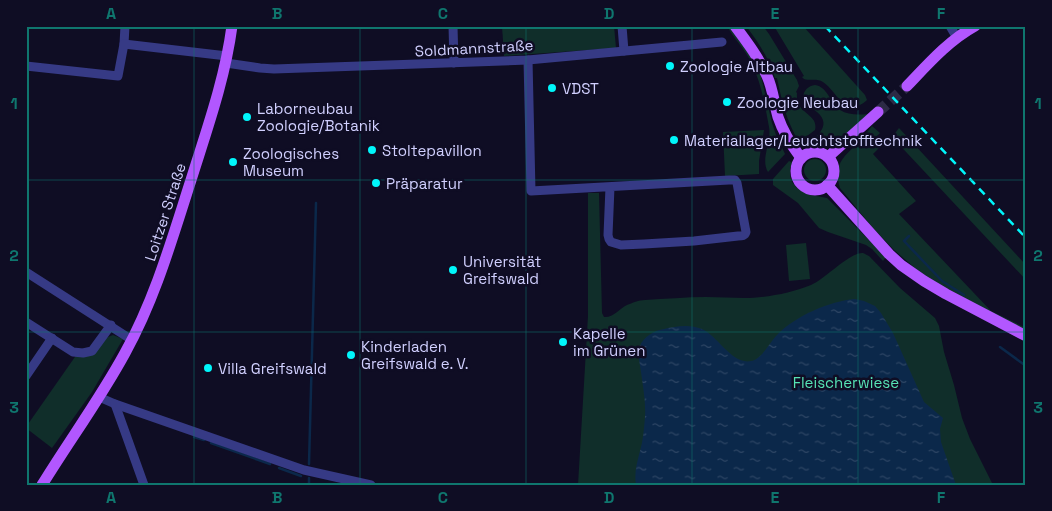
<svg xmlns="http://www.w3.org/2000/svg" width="1052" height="511" font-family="'Space Grotesk',sans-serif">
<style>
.green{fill:#102e2a}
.water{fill:url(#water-ripples)}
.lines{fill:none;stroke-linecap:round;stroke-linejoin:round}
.stream{stroke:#0b284a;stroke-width:2.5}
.major-tunnel{stroke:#2c2a45;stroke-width:11;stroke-dasharray:11 5.5;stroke-linecap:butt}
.minor{stroke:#363a85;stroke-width:9}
.major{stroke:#b257ff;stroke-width:11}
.rail{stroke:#00f6fb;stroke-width:2.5;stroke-dasharray:8 6;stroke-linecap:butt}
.grid{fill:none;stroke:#0f766e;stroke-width:1;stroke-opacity:0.55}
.poi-dot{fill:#00f6fb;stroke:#0f0d24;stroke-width:2}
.labels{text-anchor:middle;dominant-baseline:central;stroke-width:5;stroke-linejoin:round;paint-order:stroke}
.street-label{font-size:15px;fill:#d1d0ff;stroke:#0f0d24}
.poi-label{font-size:15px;fill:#d1d0ff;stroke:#0f0d24;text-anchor:start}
.park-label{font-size:15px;fill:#57e4b5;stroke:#0f0d24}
.neatline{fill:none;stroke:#0f766e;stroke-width:2}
.grid-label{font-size:16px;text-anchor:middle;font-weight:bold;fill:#0f766e}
</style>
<defs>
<pattern id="water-ripples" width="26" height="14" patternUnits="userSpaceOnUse" patternTransform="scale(1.25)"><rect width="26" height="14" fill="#0b284a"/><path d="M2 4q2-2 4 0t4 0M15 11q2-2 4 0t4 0" fill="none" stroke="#2e4665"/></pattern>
</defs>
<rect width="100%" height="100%" fill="#0f0d24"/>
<g class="green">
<path d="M502,26H614L616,48L504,56Z"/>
<path d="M727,26H734L759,68L772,123L776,135L785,154L768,172C760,159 772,142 769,127C765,105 761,82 751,62C745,49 734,39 727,26Z"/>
<path d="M746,26H763L769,34L797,80L799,86L796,92L797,93C795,115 819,113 815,130L799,142C786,120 782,102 777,78H775C769,58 758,42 746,26Z"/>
<path d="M774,26H803L865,95L867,100C845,120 837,91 823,82C817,78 811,81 804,79L802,77L804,76Z"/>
<path d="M815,85C828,87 830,103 840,110C848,115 858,115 868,114C859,122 834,147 824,149C818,149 810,148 804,146C816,137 833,126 817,112C811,107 806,104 803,97C804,90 808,86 815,85Z"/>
<path d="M872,126L880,133L876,137L877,141L882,145L873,154L916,201L899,214L991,311L1026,328L1021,329L930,279L915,268L894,250L873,228L840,188C833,166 842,158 856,145C862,139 867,132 872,126Z"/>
<path d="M899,128L1026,265V280L892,137Z"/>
<path d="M764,130L759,161V174L725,176L723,132Z"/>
<circle cx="815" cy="170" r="11"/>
<path d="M789,161L793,163L790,168V175L792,182L797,188L811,195L827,198L886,257L883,261L872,249L866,245L828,232L819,228L798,203L773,185V179Z"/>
<path d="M588,193H599L602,313L604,317C613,318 619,309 627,305C632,303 639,300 645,300C665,299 686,297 706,297C719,297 731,298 744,298C765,298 792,293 811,285C825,279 850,252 863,253C864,253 868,256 869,256L900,288L935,318L939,326L944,352L954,385L962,418L970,439L993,485H578L588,316Z"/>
<path d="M806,243L810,279L789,281L786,245Z"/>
<path d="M113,335L123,339L92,392L52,448L26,428V427L77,354L101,343L108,337Z"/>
</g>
<path class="water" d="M855,299L864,301L875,306L881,313L893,333L924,402L943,418L940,429L941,442L956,485H636C634,472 637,463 640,451C643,441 644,429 645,417C646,403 643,387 641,372C640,364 637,354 640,346C643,337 655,330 664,329C676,326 690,324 702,329C718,336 732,365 751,361C762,359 769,343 777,335C795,316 830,301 855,299Z"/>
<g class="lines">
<g class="stream">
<path d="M909,236L904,241L942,281L964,295"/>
<path d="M1000,347L1026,366"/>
<path d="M194,437L204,440"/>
<path d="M211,443L270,464"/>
<path d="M309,464L316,203"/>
<path d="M279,468L301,476"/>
<path d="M309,485V478"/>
</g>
<path class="major-tunnel" d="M878,112L907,86"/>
<g class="minor">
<path d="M453,26L454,63"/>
<path d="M622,26L624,51"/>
<path d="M950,26L957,38"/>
<path d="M124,44L125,26"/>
<path d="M528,60L531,191L729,180H735L737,183L746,232C745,236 742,236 738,236L694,241L644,244L621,245L611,242L609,239L608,235L610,187"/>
<path d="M226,63L260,68L274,69L528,60L722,42"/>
<path d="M26,66L118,76L124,44L227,56"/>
<path d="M26,272L132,340"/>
<path d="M26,322L73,352L83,353L92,351L111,325"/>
<path d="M26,376L52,338"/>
<path d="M99,397L115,404L304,470L371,485"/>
<path d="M115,404L144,485"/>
</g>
<g class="major">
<path d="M735,26C747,42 759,58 767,76C773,89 774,103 778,117C783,132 792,146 801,158"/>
<path d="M907,86C928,64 948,41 975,26"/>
<circle cx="815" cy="171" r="19"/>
<path d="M828,157L878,112"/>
<path d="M827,185L889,254L901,265L924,281L946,294L1026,336"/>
<path d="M42,485C69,441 100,399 125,353C155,299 172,239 191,180C207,129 225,79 232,26"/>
</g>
<path class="rail" d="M825,26L1026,238"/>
</g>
<path class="grid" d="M194,26V485M360,26V485M526,26V485M692,26V485M858,26V485M26,180H1026M26,332H1026"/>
<g class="poi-dot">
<circle cx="670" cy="66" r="5"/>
<circle cx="552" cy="88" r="5"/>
<circle cx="727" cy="102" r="5"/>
<circle cx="247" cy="117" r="5"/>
<circle cx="674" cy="140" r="5"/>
<circle cx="372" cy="150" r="5"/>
<circle cx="233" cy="162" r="5"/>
<circle cx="376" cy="183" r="5"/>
<circle cx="453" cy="270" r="5"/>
<circle cx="563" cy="342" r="5"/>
<circle cx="351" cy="355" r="5"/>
<circle cx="208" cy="368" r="5"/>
</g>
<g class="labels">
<g class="street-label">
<text transform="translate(474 48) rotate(-3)">Soldmannstraße</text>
<text transform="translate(165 212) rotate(-72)">Loitzer Straße</text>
</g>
<g class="poi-label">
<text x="680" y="66">Zoologie Altbau</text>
<text x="562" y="88">VDST</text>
<text x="737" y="102">Zoologie Neubau</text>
<text x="257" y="108">Laborneubau<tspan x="257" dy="17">Zoologie/Botanik</tspan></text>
<text x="684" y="140">Materiallager/Leuchtstofftechnik</text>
<text x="382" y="150">Stoltepavillon</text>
<text x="243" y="153">Zoologisches<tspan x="243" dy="17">Museum</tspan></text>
<text x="386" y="183">Präparatur</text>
<text x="463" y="261">Universität<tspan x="463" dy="17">Greifswald</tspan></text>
<text x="573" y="333">Kapelle<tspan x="573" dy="17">im Grünen</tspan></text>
<text x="361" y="346">Kinderladen<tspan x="361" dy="17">Greifswald e. V.</tspan></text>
<text x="218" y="368">Villa Greifswald</text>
</g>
<g class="park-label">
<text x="846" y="382">Fleischerwiese</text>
</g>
</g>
<rect width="1052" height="511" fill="none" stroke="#0f0d24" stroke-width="55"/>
<rect x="28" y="28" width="996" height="456" class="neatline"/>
<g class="grid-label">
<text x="111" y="19">A</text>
<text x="277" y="19">B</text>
<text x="443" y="19">C</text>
<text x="609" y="19">D</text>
<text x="775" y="19">E</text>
<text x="941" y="19">F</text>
<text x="14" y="109">1</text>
<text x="1038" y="109">1</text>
<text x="14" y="261">2</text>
<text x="1038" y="261">2</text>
<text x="14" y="413">3</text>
<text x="1038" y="413">3</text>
<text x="111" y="503">A</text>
<text x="277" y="503">B</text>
<text x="443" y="503">C</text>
<text x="609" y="503">D</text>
<text x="775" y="503">E</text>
<text x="941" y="503">F</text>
</g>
</svg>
